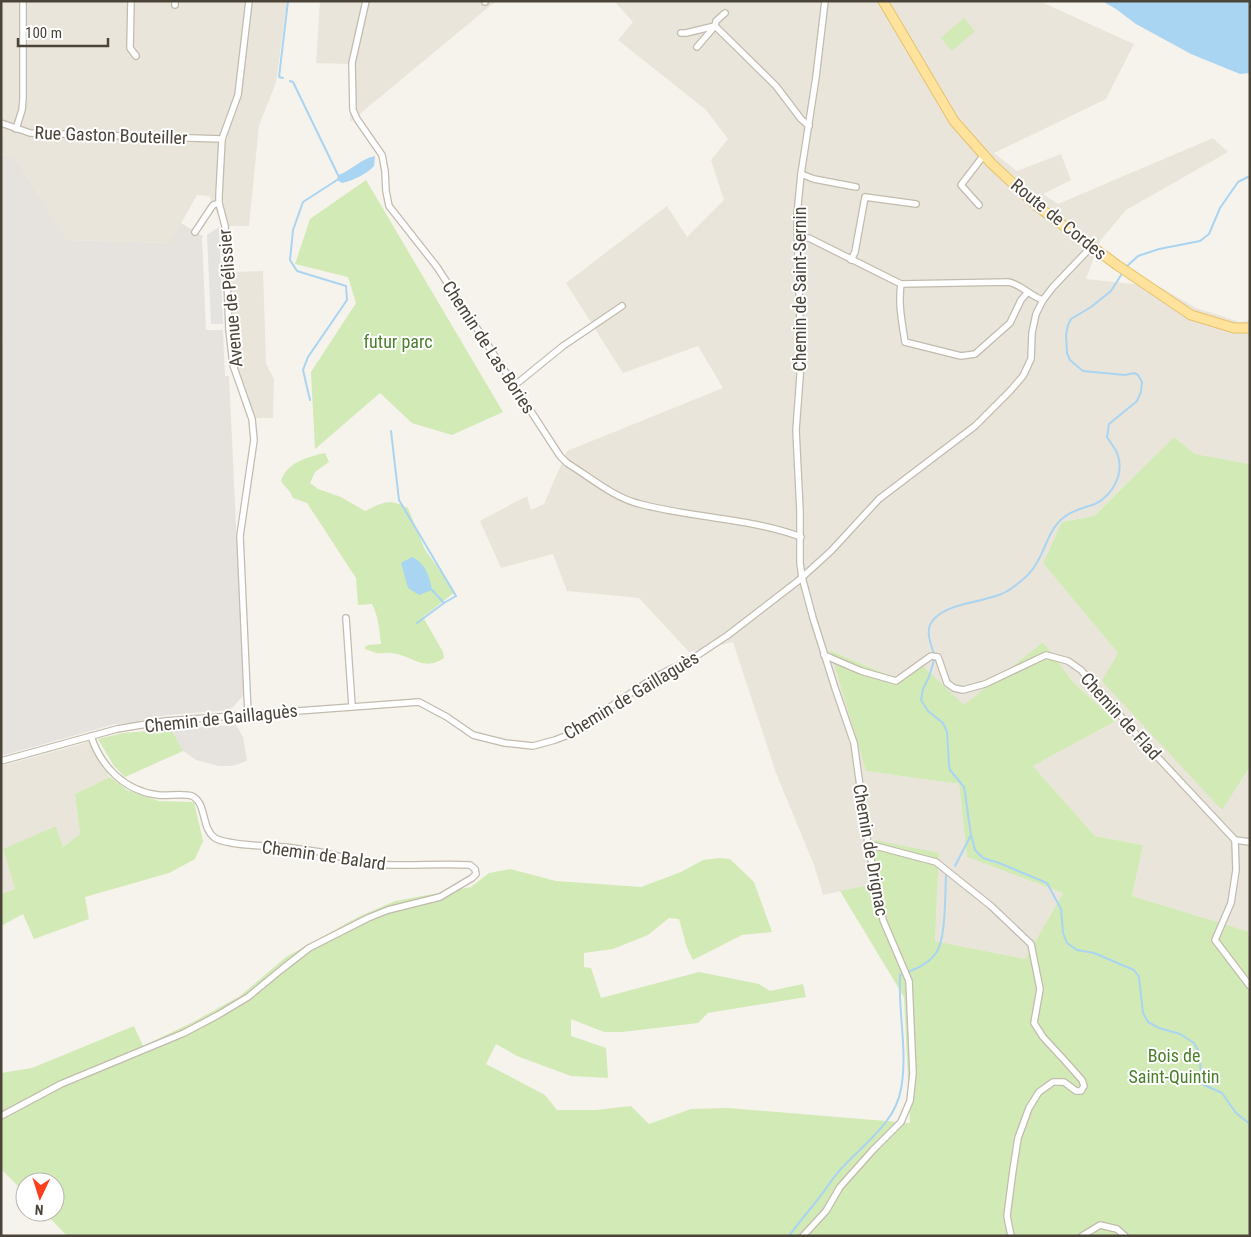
<svg xmlns="http://www.w3.org/2000/svg" width="1251" height="1237" font-family="'Roboto Condensed',sans-serif">
<style>
.residential{fill:#eae5da}
.industrial{fill:#e6e2dd}
.green{fill:#d2eab5}
.parking{fill:#e5e3e0}
.water{fill:#a9d4f2}
.lines{fill:none;stroke-linecap:round;stroke-linejoin:round}
.stream{stroke:#a9d4f2;stroke-width:2}
.street-casing{stroke:#c2bbae;stroke-width:8}
.primary-casing{stroke:#e6c16a;stroke-width:11}
.street{stroke:#fff;stroke-width:5.5}
.primary{stroke:#ffe39c;stroke-width:9}
.labels{text-anchor:middle;dominant-baseline:central;stroke-width:4;stroke-linejoin:round;paint-order:stroke}
.street-label{font-size:18px;fill:#4b4439;stroke:#fff}
.park-label{font-size:18px;fill:#4a7f2a;stroke:#fff}
</style>
<rect width="100%" height="100%" fill="#f6f3ec"/>
<g class="residential">
<path d="M1,1H287L276,83L259,125L249,226H230L232,272L263,271L266,364L274,379L273,418H247L229,362L222,224L209,196L197,195L170,243L67,240L13,155L1,156Z"/>
<path d="M320,1H496L350,122L349,64L316,63Z"/>
<path d="M614,1H1039L1134,44L1106,99L994,153L1017,171L1061,154L1071,180L1043,194L1058,204L1213,138L1228,152L1126,210L1100,241L1086,279L1160,287L1196,308L1240,322L1250,320V464L1195,454L1174,437L1094,516L1062,522L1043,563L1118,653L1221,810L1250,768V932L1132,896L1143,845L1095,836L1033,766L1116,721L1074,683L1043,642L964,706L922,665L899,679L850,659L831,650L866,771L959,784L967,857L1063,893L1025,959L935,941L939,853L869,885L823,895L814,865L776,773L733,642L689,652L639,598L567,591L553,554L501,568L480,521L527,496L531,510L544,504L567,451L723,388L698,346L623,373L566,283L667,206L687,237L724,200L711,160L728,139L706,110L618,40L633,22Z"/>
<path d="M89,742L97,758L110,777L75,794L80,834L63,847L56,826L3,850L15,889L1,894V766Z"/>
</g>
<g class="industrial">
<path d="M13,155L67,240L169,243L181,223L204,237L202,238L206,330H223L225,376H229L244,695L230,710L168,715L141,720L139,722L115,724L1,756V345L3,340L1,327V156Z"/>
<path d="M236,725L243,737L247,761L232,766H219L196,760L183,751L171,729Z"/>
</g>
<g class="green">
<path d="M964,18L975,31L952,51L941,38Z"/>
<path d="M366,180L503,412L452,435L412,423L380,393L315,449L311,372L356,303L348,277L295,264L310,219Z"/>
<path d="M1174,437L1195,454L1250,464V767L1222,810L1102,681L1118,653L1043,563L1062,522L1094,516Z"/>
<path d="M325,453L329,462L315,472L310,483L318,489L341,497L365,511C383,502 389,498 408,508L424,548L455,592L423,617L443,652L444,658C423,672 413,656 392,653C387,652 382,654 376,653C373,652 369,650 365,649V647L368,645L381,644C379,629 379,618 372,604L358,605L356,578L307,503L293,498C290,489 285,488 281,481C287,462 308,457 325,453Z"/>
<path d="M1043,642L1074,683L1116,721L1033,766L1095,836L1143,845L1132,896L1250,932V1236H67L44,1212H55V1182H25V1193L1,1169V1073L32,1068L134,1026L143,1046L193,1022L240,996L286,957L358,917L395,901L471,887L489,873L510,869L556,881L641,887L681,872L703,860L719,858L730,859L754,882L772,932L742,935L693,960L687,948L679,919L669,918L648,935L613,949L584,953V967L591,968L601,998L699,972L759,984L770,991L803,984L806,997L708,1013L698,1023L622,1032H604L571,1019V1036L606,1048L608,1078L571,1076L517,1056L496,1044L486,1064L545,1095L557,1110H596L631,1106L649,1124L691,1109L727,1108L910,1123L904,997L840,891L869,885L875,840L939,853L935,941L1025,959L1063,893L967,857L959,784L866,771L830,650L850,659L899,679L922,665L964,705Z"/>
<path d="M171,729L183,751L125,777L114,766L98,739L123,733Z"/>
<path d="M110,777L127,790L159,801L194,802L203,841L195,859L169,873L85,897L89,919L34,939L23,914L1,926V894L15,889L3,849L56,826L63,847L80,834L75,794Z"/>
</g>
<path class="parking" d="M219,227L223,324H211L207,235Z"/>
<g class="water">
<path d="M1102,1H1250V73L1240,74L1191,54L1136,24L1116,9Z"/>
<path d="M375,156L374,166C367,174 352,181 342,183L337,180L338,175C351,171 360,159 375,156Z"/>
<path d="M412,557C426,564 429,576 432,590L419,595L408,588L401,563Z"/>
</g>
<g class="lines">
<g class="stream">
<path d="M283,78L279,77L288,1"/>
<path d="M290,81L293,82L338,175"/>
<path d="M1125,268L1138,256L1159,249L1200,241L1209,234L1220,208L1238,182L1250,176"/>
<path d="M310,400L303,370L308,357L347,300L346,286L297,271L290,260L293,230L303,202L337,180"/>
<path d="M391,431L399,500L456,596L444,603"/>
<path d="M417,623L444,603L432,590"/>
<path d="M934,654C930,642 924,628 935,618C953,600 993,603 1012,588C1019,583 1027,577 1032,570C1045,554 1047,531 1063,518C1072,510 1084,508 1095,504C1113,495 1125,473 1117,453C1115,448 1110,442 1107,437L1109,424L1137,401L1141,392L1142,382L1138,375L1134,373L1125,375L1083,371L1070,360L1067,353L1066,335L1068,325L1071,319L1091,307L1111,291L1123,272"/>
<path d="M934,660L929,677L923,689L921,700L928,711L943,723L947,732L949,765L950,770L964,787L965,793L971,835L955,866"/>
<path d="M971,835L975,850L983,858L999,863L1047,883L1061,909L1063,933L1067,943L1077,950L1094,953L1134,970L1139,977L1143,1013L1148,1022L1159,1028L1180,1034L1194,1043L1199,1052L1202,1084L1222,1093L1236,1113L1250,1124"/>
<path d="M789,1236C797,1225 806,1214 815,1203C824,1192 831,1180 840,1170C862,1145 895,1124 901,1089C908,1051 898,1013 900,975C913,970 928,965 936,953C946,940 945,894 946,876"/>
</g>
<g class="street-casing">
<g id="street">
<path d="M131,1L130,48L136,56"/>
<path d="M175,1V5"/>
<path d="M366,1L352,63L353,110L357,119L382,155L385,171L386,191L389,206L437,267L560,456L567,463C590,477 614,498 640,504C693,518 749,518 801,537"/>
<path d="M485,2V1"/>
<path d="M681,33H686L715,26L716,21L725,13"/>
<path d="M697,47L715,26L776,86L801,119L809,126"/>
<path d="M1,123L30,133L222,139"/>
<path d="M16,129L22,110L23,99V1"/>
<path d="M801,174L814,179L856,187"/>
<path d="M979,205L961,185L984,155"/>
<path d="M195,232L213,205L219,203"/>
<path d="M798,238H809L901,284L1008,282C1021,284 1030,296 1043,300"/>
<path d="M851,260L855,252L865,197L916,204"/>
<path d="M901,284C898,304 902,322 905,342L961,356L975,354L1010,323L1021,300L1027,293"/>
<path d="M513,385L520,381L563,346L622,306"/>
<path d="M346,618L352,706"/>
<path d="M824,655L861,671L896,681L931,656L938,657L947,683L954,688L963,690L985,684L1046,655L1068,661L1081,670L1136,734L1235,840L1250,842"/>
<path d="M248,714L240,536L254,440L252,419L233,365L229,330L225,226L219,203V195L222,139L238,95L249,1"/>
<path d="M1,761L117,729L165,721L419,702L447,717L473,735L505,743L533,746L555,740L581,730L610,707L655,677L695,657L728,635L798,581L831,551L879,499L975,426L1010,391L1023,376L1031,359L1032,333L1036,314L1043,300L1053,287L1092,246"/>
<path d="M1235,840L1236,870L1231,903L1215,940L1250,986"/>
<path d="M868,844L936,862L991,906L1031,944L1040,989L1034,1023L1043,1037L1066,1062L1082,1080L1084,1086L1081,1091H1076L1064,1082H1053L1039,1092L1029,1108L1018,1138L1013,1170L1007,1216L1011,1236"/>
<path d="M1,1116L61,1084L184,1033L218,1015L248,997L282,969L309,948L368,918L388,910L440,897L472,878L476,874L475,869L470,865C438,863 405,867 372,864C354,862 338,855 320,852C309,850 297,849 286,847C269,846 229,846 215,838C201,829 207,803 192,796C185,793 167,796 158,795C125,791 101,767 91,736"/>
<path d="M803,1236L826,1211L840,1187L873,1150L901,1122L910,1101L913,1073L909,981L883,920L868,844L854,743L835,688L813,618L802,577L800,563V511L796,430L801,363L797,215L801,174L816,77L825,1"/>
<path d="M1082,1236L1100,1225L1117,1229L1125,1236"/>
</g>
</g>
<g class="primary-casing">
<path id="primary" d="M883,1L954,121L991,163L1037,206L1117,265L1191,315L1234,328H1250"/>
</g>
<use href="#street" class="street"/>
<use href="#primary" class="primary"/>
</g>
<g class="labels">
<g class="street-label">
<text transform="translate(111 135) rotate(2)">Rue Gaston Bouteiller</text>
<text transform="translate(1059 219) rotate(39)">Route de Cordes</text>
<text transform="translate(799 289) rotate(-90)">Chemin de Saint-Sernin</text>
<text transform="translate(230 298) rotate(-95)">Avenue de Pélissier</text>
<text transform="translate(489 347) rotate(57)">Chemin de Las Bories</text>
<text transform="translate(631 695) rotate(-31)">Chemin de Gaillaguès</text>
<text transform="translate(1121 716) rotate(48)">Chemin de Flad</text>
<text transform="translate(221 718) rotate(-6)">Chemin de Gaillaguès</text>
<text transform="translate(871 850) rotate(80)">Chemin de Drignac</text>
<text transform="translate(324 855) rotate(8)">Chemin de Balard</text>
</g>
<g class="park-label">
<text x="398" y="341">futur parc</text>
<text x="1174" y="1055">Bois de<tspan x="1174" dy="21">Saint-Quintin</tspan></text>
</g>
</g>
<rect width="1251" height="1237" fill="none" stroke="#4b4439" stroke-width="5"/>
<g transform="translate(40 1197) rotate(184)"><circle r="24" fill="#ffffff" stroke="#b7b4b0"/>
<path d="M0-4L9 19L0 12L-9 19Z" fill="#fc3f1d"/>
<text y="-8" font-size="14" font-weight="bold" text-anchor="middle" fill="#4b4439">N</text>
</g>
<path d="M18 38v8h90v-8" fill="none" stroke="#4b4439" stroke-width="2.5"/>
<text x="25" y="38" font-size="15" fill="#4b4439" stroke="#ffffff" stroke-width="4" paint-order="stroke">100 m</text>
</svg>
